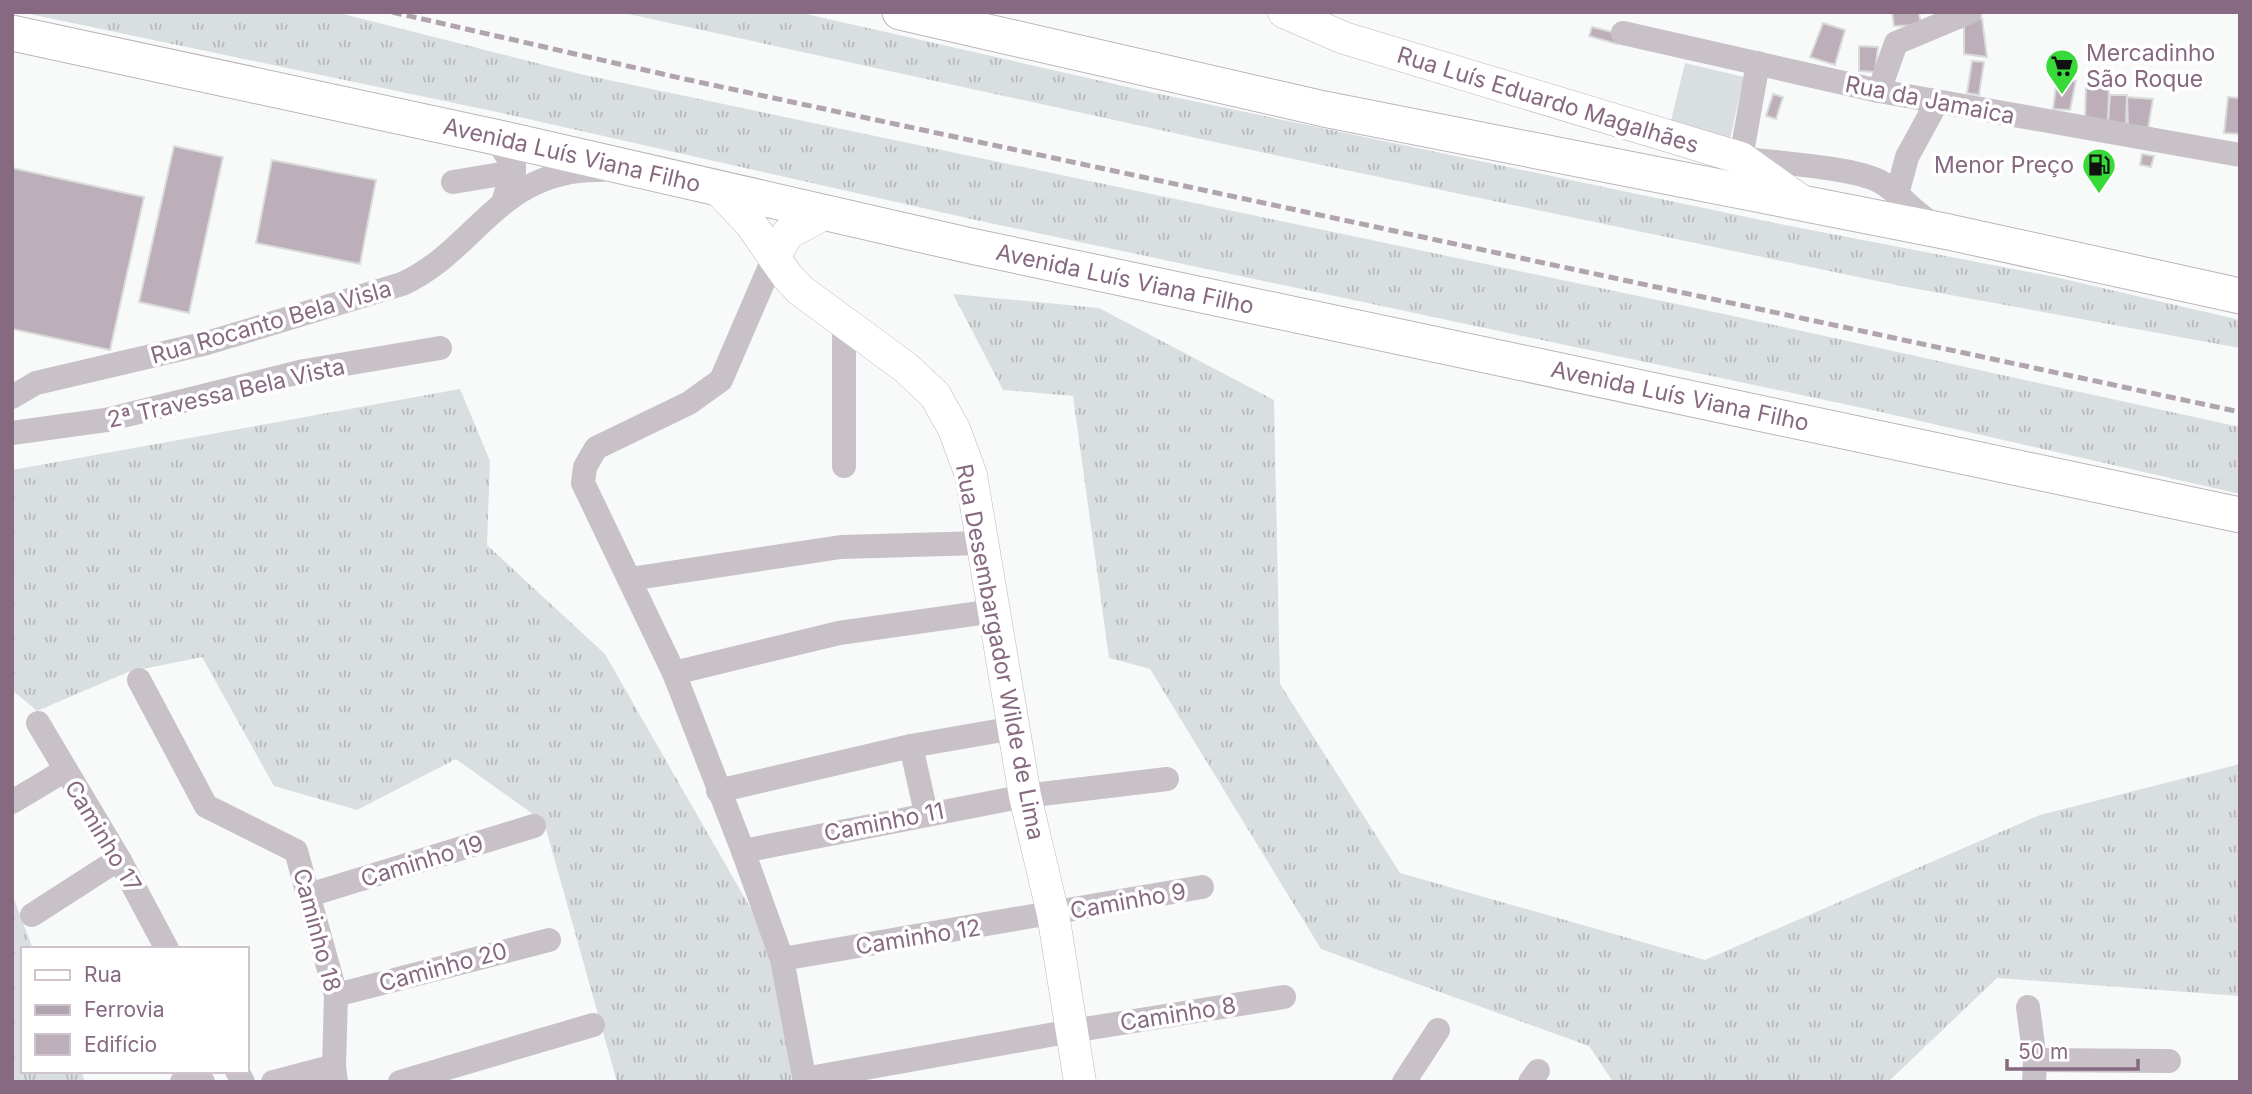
<svg xmlns="http://www.w3.org/2000/svg" width="2252" height="1094" font-family="Inter,sans-serif">
<style>
.grass{fill:url(#grass-tufts)}
.pitch{fill:#d9dee0}
.building{fill:#bcafb9;stroke:#dadcdb;stroke-width:2}
.lines{fill:none;stroke-linecap:round;stroke-linejoin:round}
.major-casing{stroke:#beb5bc;stroke-width:33}
.highway-casing{stroke:#bcb5bb;stroke-width:37}
.minor{stroke:#c9c1c8;stroke-width:24}
.major{stroke:#fff;stroke-width:32}
.highway{stroke:#fff;stroke-width:35}
.rail{stroke:#b0a5ae;stroke-width:5;stroke-dasharray:10 5;stroke-linecap:butt}
.labels{text-anchor:middle;dominant-baseline:central;stroke-width:7;stroke-linejoin:round;paint-order:stroke}
.poi-label{font-size:23px;fill:#876a81;stroke:#fff;text-anchor:start}
.street-label{font-size:23px;fill:#876a81;stroke:#fff}
</style>
<defs>
<pattern id="grass-tufts" width="24" height="20" patternUnits="userSpaceOnUse" patternTransform="scale(1.75)"><rect width="24" height="20" fill="#d9dee0"/><path d="M3 7l-1-3M5 7V3M7 7l1-3M15 17l-1-3M17 17v-4M19 17l1-3" fill="none" stroke="#b6b8bb"/></pattern>
</defs>
<rect width="100%" height="100%" fill="#f8faf9"/>
<g class="grass">
<path d="M20,12H335L580,74L1724,314L2240,427V494L1872,410L976,220L497,112Z"/>
<path d="M619,12H797L1150,92L1785,225L2055,277L2240,320V348L1901,286L1293,159Z"/>
<path d="M953,294L1099,308L1274,400L1280,684L1400,873L1705,960L2040,815L2240,764V996L1997,978L1888,1082H1613L1589,1046L1321,949L1150,669L1109,658L1073,396L1003,390Z"/>
<path d="M460,389L490,461L487,545L605,654L775,951L792,1082H617L544,822L456,759L357,810L274,786L202,657L128,672L37,711L12,690V470Z"/>
<path d="M12,894L33,949H23V1071H81L85,1082H12Z"/>
</g>
<path class="pitch" d="M1685,63L1744,77L1730,139L1670,125Z"/>
<g class="building">
<path d="M1892,12H1919L1921,25L1894,26Z"/>
<path d="M1982,18L1987,57L1964,54V21Z"/>
<path d="M1823,23L1845,30L1835,65L1810,57Z"/>
<path d="M1592,27L1620,34L1617,44L1589,36Z"/>
<path d="M1859,46L1878,47L1875,72L1859,71Z"/>
<path d="M1972,61L1984,62L1979,95L1967,93Z"/>
<path d="M2057,79L2076,81L2070,110L2053,109Z"/>
<path d="M2086,86L2109,88L2108,124L2085,120Z"/>
<path d="M1773,94L1783,97L1776,119L1766,116Z"/>
<path d="M2110,95H2127L2126,125L2108,124Z"/>
<path d="M2127,97L2153,99L2148,129H2128Z"/>
<path d="M2228,97L2240,98V134L2224,133Z"/>
<path d="M174,146L223,157L189,313L139,302Z"/>
<path d="M2142,154L2154,156L2151,167L2140,165Z"/>
<path d="M272,160L376,180L360,264L256,243Z"/>
<path d="M12,168L144,197L110,350L12,329Z"/>
</g>
<g class="lines">
<g class="major-casing">
<g id="major">
<path d="M1284,12L1344,38L1741,158L1804,203"/>
<path d="M716,187L751,224L787,276L800,290L905,367L935,395L954,429L971,475L1025,796L1053,914L1080,1082"/>
<path d="M774,257L788,233L826,213"/>
</g>
</g>
<g class="highway-casing">
<g id="highway">
<path d="M900,12L1324,109L1949,232L2240,296"/>
<path d="M12,33L495,137L971,246L2240,515"/>
</g>
</g>
<g class="minor">
<path d="M1623,33L1879,91L2240,155"/>
<path d="M1758,63L1741,158C1775,163 1852,167 1879,181C1900,192 1911,212 1934,224"/>
<path d="M1879,91L1896,43L1970,12"/>
<path d="M495,137L514,167L504,199"/>
<path d="M453,182L514,172"/>
<path d="M1897,194L1907,157L1937,102"/>
<path d="M774,257L721,380L689,403L596,448L585,467L583,483L674,673L743,851L782,959L805,1082"/>
<path d="M844,325V466"/>
<path d="M12,397L36,383L207,343L402,284C477,250 499,168 601,170"/>
<path d="M12,433L106,420L304,371L440,348"/>
<path d="M630,579L841,547L982,543"/>
<path d="M674,673L839,633L994,611"/>
<path d="M139,680L206,806L296,851L336,995L334,1066L336,1082"/>
<path d="M38,723L119,859L167,949"/>
<path d="M911,746L926,813"/>
<path d="M718,791L911,746L1014,728"/>
<path d="M12,802L64,771"/>
<path d="M743,851L1025,796L1167,779"/>
<path d="M309,895L534,826"/>
<path d="M32,915L119,859"/>
<path d="M782,959L1202,887"/>
<path d="M336,995L549,940"/>
<path d="M2028,1007L2035,1060L2034,1082"/>
<path d="M2035,1060L2169,1061"/>
<path d="M237,1071L243,1082"/>
<path d="M804,1079L1072,1031L1284,997"/>
<path d="M182,1082H203"/>
<path d="M273,1082L334,1066"/>
<path d="M400,1082L593,1025"/>
<path d="M1404,1082L1438,1030"/>
<path d="M1530,1082L1538,1071"/>
</g>
<use href="#major" class="major"/>
<use href="#highway" class="highway"/>
<path class="rail" d="M392,12L680,78L2240,412"/>
</g>
<defs>
<g id="supermarket-pin" transform="scale(1.75)"><path d="M0 17L-7.5 6A9.5 9.5 0 1 1 7.5 6Z" fill="#38da39" stroke="#fff"/><path d="M-6-5.5h2.5l.6 2H6L4.5 2H-2.5L-4.4-4H-6ZM-1.5 3.2a1.3 1.3 0 1 0 .1 0ZM3 3.2a1.3 1.3 0 1 0 .1 0Z" fill="#111"/></g>
<g id="fuel-pin" transform="scale(1.75)"><path d="M0 17L-7.5 6A9.5 9.5 0 1 1 7.5 6Z" fill="#38da39" stroke="#fff"/><path d="M-5.5-6h7V0h2V4h1.3V-2.5L3-4.5l.8-.8L6-3V5H2.5V1h-1V6h-7ZM-4.2-4.7v3.2H.2V-4.7Z" fill="#111"/></g>
</defs>
<g fill-rule="evenodd">
<use href="#supermarket-pin" x="2062" y="66"/>
<use href="#fuel-pin" x="2099" y="165"/>
</g>
<g class="labels">
<g class="poi-label">
<text x="2086" y="53">Mercadinho<tspan x="2086" dy="26">São Roque</tspan></text>
<text x="2074" y="165" text-anchor="end">Menor Preço</text>
</g>
<g class="street-label">
<text transform="translate(1548 100) rotate(17)">Rua Luís Eduardo Magalhães</text>
<text transform="translate(1930 100) rotate(11)">Rua da Jamaica</text>
<text transform="translate(572 155) rotate(13)">Avenida Luís Viana Filho</text>
<text transform="translate(1125 279) rotate(12)">Avenida Luís Viana Filho</text>
<text transform="translate(271 322) rotate(-16)">Rua Rocanto Bela Visla</text>
<text transform="translate(226 393) rotate(-13)">2ª Travessa Bela Vista</text>
<text transform="translate(1680 396) rotate(12)">Avenida Luís Viana Filho</text>
<text transform="translate(1000 652) rotate(79)">Rua Desembargador Wilde de Lima</text>
<text transform="translate(884 822) rotate(-11)">Caminho 11</text>
<text transform="translate(103 836) rotate(59)">Caminho 17</text>
<text transform="translate(422 861) rotate(-17)">Caminho 19</text>
<text transform="translate(1128 901) rotate(-10)">Caminho 9</text>
<text transform="translate(317 930) rotate(75)">Caminho 18</text>
<text transform="translate(918 937) rotate(-9)">Caminho 12</text>
<text transform="translate(443 967) rotate(-15)">Caminho 20</text>
<text transform="translate(1178 1014) rotate(-9)">Caminho 8</text>
</g>
</g>
<rect width="2252" height="1094" fill="none" stroke="#876a81" stroke-width="28"/>
<rect x="21" y="947" width="228" height="126" fill="#ffffff" stroke="#cfc3cd" stroke-width="2"/>
<rect x="35" y="970" width="35" height="10" fill="#ffffff" stroke="#cfc3cd" stroke-width="2"/>
<text x="84" y="982" font-size="21" fill="#876a81">Rua</text>
<rect x="35" y="1005" width="35" height="10" fill="#b0a5ae" stroke="#cfc3cd" stroke-width="2"/>
<text x="84" y="1017" font-size="21" fill="#876a81">Ferrovia</text>
<rect x="35" y="1034" width="35" height="21" fill="#bcafb9" stroke="#cfc3cd" stroke-width="2"/>
<text x="84" y="1052" font-size="21" fill="#876a81">Edifício</text>
<path d="M2007 1059v10h131v-10" fill="none" stroke="#876a81" stroke-width="3.5"/>
<text x="2018" y="1059" font-size="21" fill="#876a81" stroke="#ffffff" stroke-width="5" paint-order="stroke">50 m</text>
</svg>
